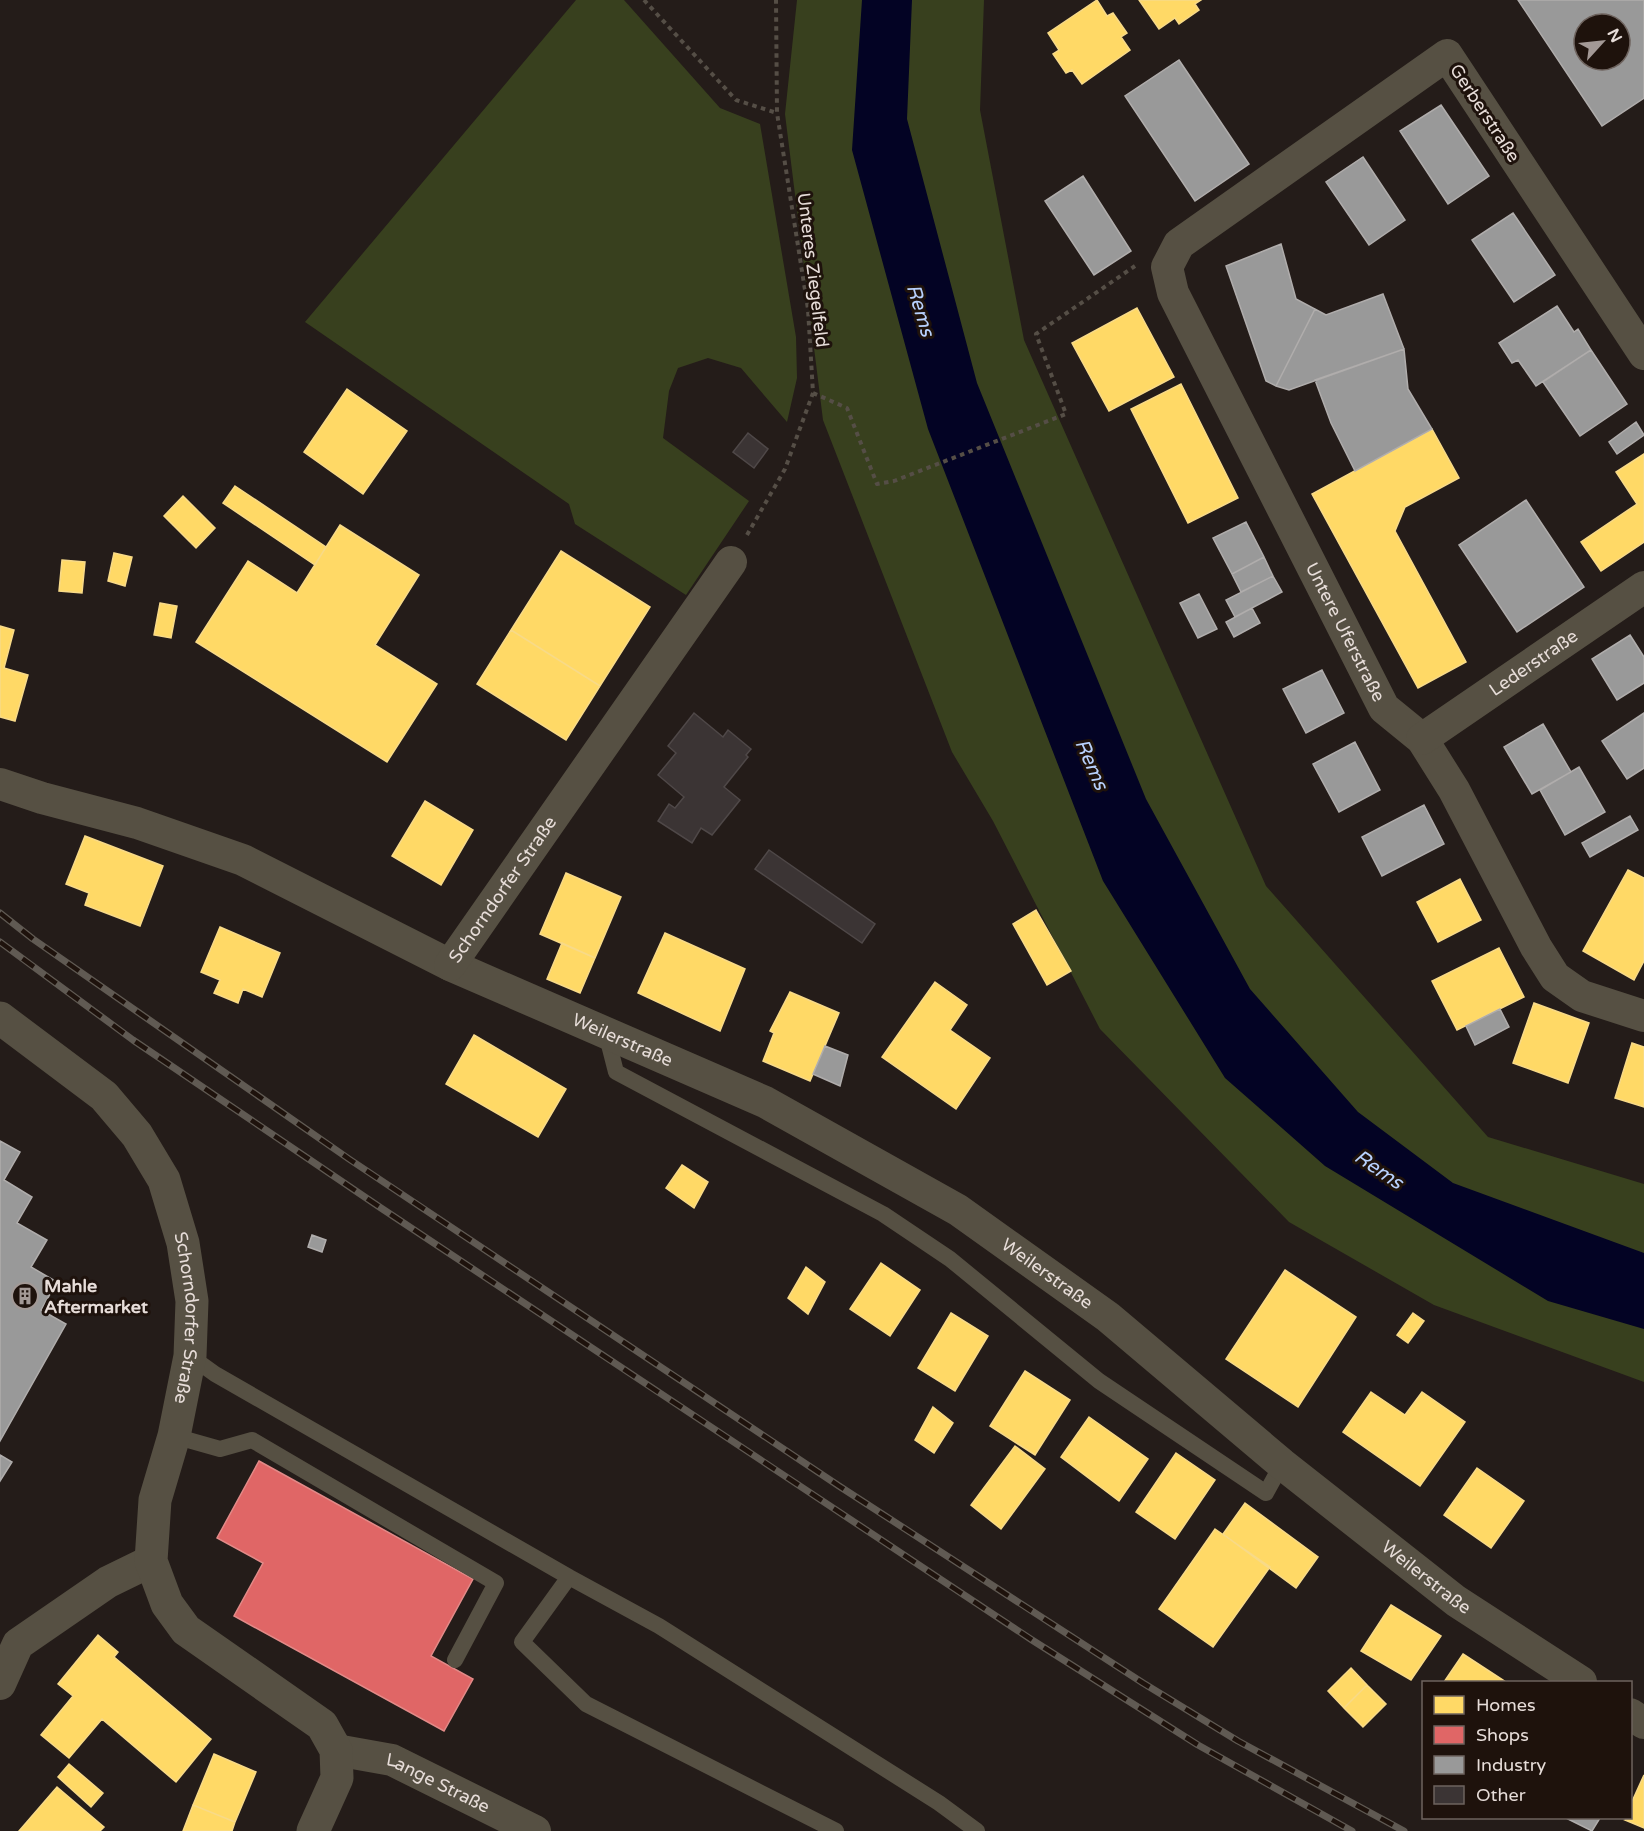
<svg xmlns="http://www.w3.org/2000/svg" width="1644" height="1831" font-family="'Varela Round',sans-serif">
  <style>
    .grass { fill: #38401e }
    .water { fill: #030324 }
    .homes { fill: #ffd966; stroke: #f8da88; stroke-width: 1.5 }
    .shops { fill: #e06666; stroke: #e28a88; stroke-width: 1.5 }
    .industry { fill: #999; stroke: #b0adac; stroke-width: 1.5; fill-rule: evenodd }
    .building { fill: #3b3434; stroke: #4f4848; stroke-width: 1.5 }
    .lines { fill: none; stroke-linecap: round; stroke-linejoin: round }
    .path { stroke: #554e46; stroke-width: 4; stroke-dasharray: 4.5 4.5; stroke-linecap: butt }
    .service { stroke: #565043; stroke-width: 16 }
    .minor { stroke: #565043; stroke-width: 32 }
    .tertiary { stroke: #565043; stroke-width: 33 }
    .rail-casing { stroke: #605a53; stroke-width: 7 }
    .rail { stroke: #1e120c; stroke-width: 4.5; stroke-dasharray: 14; stroke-linecap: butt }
    .labels { text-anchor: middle; stroke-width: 6; stroke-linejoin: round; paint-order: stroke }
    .street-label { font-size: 18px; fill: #e7ddd9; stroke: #1e120c }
    .poi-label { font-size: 18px; font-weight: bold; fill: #e7ddd9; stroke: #1e120c; text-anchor: start }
    .water-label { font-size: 20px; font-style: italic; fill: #b8d1fd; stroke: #1e120c }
  </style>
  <rect width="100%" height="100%" fill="#241c19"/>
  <path class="grass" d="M576 0H624L720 108 760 124 796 337 797 378 787 422 741 368 708 358 678 368 669 391 663 438 749 501 686 595 575 524 569 504 305 322Z
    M797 0H984L980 110 1024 340 1266 886 1488 1137 1644 1184V1382L1434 1305 1289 1222 1100 1029 993 821 952 752 823 420 785 114Z"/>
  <path class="water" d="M862 0H912L907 119 977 383 1146 799 1250 989 1358 1112 1453 1183 1644 1253V1329L1548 1301 1325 1166 1225 1078 1103 881 928 429 852 150Z"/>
  <path class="homes" d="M1097 0 1107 16 1113 13 1127 33 1121 37 1130 50 1082 84 1072 70 1066 73 1053 54 1059 50 1048 33Z
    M1139 0H1201L1195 4 1199 10 1179 24 1175 18 1159 29Z
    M1137 308 1174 377 1109 411 1072 343Z
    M1181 384 1238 498 1188 523 1131 409Z
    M347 389 407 431 363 494 304 452Z
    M1432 429 1459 478 1405 507 1395 531 1466 662 1418 688 1312 494Z
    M1644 454V542L1601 571 1581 542 1637 504 1616 472Z
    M235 486 326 547 315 565 223 503Z
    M183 496 215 528 196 548 164 516Z
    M340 525 419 575 375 645 437 684 387 762 196 642 248 561 297 593Z
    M561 551 650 607 600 686 511 630Z
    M114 553 132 557 125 586 108 581Z
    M62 560 85 562 82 593 59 591Z
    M160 603 177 606 171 638 154 635Z
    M0 626 14 630 4 668 28 675 15 721 0 717Z
    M511 630 600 686 566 740 477 684Z
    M425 801 473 830 441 885 392 856Z
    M85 836 163 866 140 926 85 905 89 893 66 884Z
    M1628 870 1644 878V961L1634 980 1583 951Z
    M566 873 621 897 595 958 540 934Z
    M1460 879 1481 920 1438 942 1417 902Z
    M1036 910 1071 971 1047 985 1013 924Z
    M220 927 280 953 262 997 243 989 238 1003 214 993 220 980 201 972Z
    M665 933 745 969 720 1031 638 993Z
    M562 943 595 958 580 993 547 979Z
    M1499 948 1524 997 1457 1030 1432 981Z
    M935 982 967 1005 950 1030 990 1058 956 1109 882 1057Z
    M790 992 839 1013 810 1081 763 1061 774 1033 770 1031Z
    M1534 1003 1589 1023 1568 1083 1513 1063Z
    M474 1035 566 1089 538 1137 446 1084Z
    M1632 1043 1644 1047V1107L1615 1098Z
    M682 1165 708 1182 694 1208 666 1188Z
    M881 1263 920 1290 890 1336 850 1309Z
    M806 1267 825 1282 808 1314 788 1298Z
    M1285 1270 1356 1317 1298 1407 1226 1359Z
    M951 1313 988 1336 955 1391 918 1368Z
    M1413 1313 1424 1321 1408 1343 1397 1335Z
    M1025 1371 1070 1400 1035 1455 990 1426Z
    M1371 1392 1405 1415 1422 1392 1465 1422 1420 1486 1343 1432Z
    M933 1407 953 1423 934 1453 915 1440Z
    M1089 1417 1148 1459 1119 1501 1061 1457Z
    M1015 1446 1045 1469 1001 1529 971 1505Z
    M1176 1453 1215 1480 1175 1539 1136 1512Z
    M1477 1468 1524 1501 1491 1548 1444 1515Z
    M1245 1503 1318 1557 1296 1588 1223 1534Z
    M1215 1529 1270 1567 1213 1647 1159 1609Z
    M1391 1605 1441 1636 1411 1680 1361 1651Z
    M98 1635 118 1652 114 1657 211 1739 176 1782 102 1719 69 1758 41 1735 73 1696 58 1684Z
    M1463 1654 1506 1682H1444Z
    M1351 1668 1367 1685 1344 1708 1328 1691Z
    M1367 1685 1386 1704 1363 1727 1344 1708Z
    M214 1754 256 1772 235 1822 193 1805Z
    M69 1764 103 1793 91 1807 58 1777Z
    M1644 1775V1828L1625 1820 1630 1818V1806Z
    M57 1787 104 1827 100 1831H19Z
    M193 1805 235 1822 232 1831H183Z"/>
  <path class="shops" d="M259 1461 473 1579 431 1656 473 1679 444 1731 234 1616 263 1563 217 1538Z"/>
  <path class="industry" d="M1518 0H1644V98L1602 126ZM1584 24H1620V60H1584Z
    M1179 60 1249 164 1195 201 1125 96Z
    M1441 105 1489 176 1448 204 1400 131Z
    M1363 157 1405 220 1369 245 1326 182Z
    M1083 176 1131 251 1094 275 1045 201Z
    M1513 213 1555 275 1514 302 1472 240Z
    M1281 244 1296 299 1315 309 1276 386 1266 381 1226 266Z
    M1383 294 1404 349 1289 390 1276 386 1315 309 1326 315Z
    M1557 306 1574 332 1578 329 1591 350 1536 386 1518 360 1512 363 1499 343Z
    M1404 349 1408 389 1432 429 1355 471 1331 423 1315 380Z
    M1591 350 1627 404 1580 436 1543 382Z
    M1636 422 1644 435 1617 454 1609 442Z
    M1526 500 1584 587 1517 632 1459 545Z
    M1246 522 1264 557 1232 574 1213 538Z
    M1264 557 1273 576 1241 592 1232 574Z
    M1273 576 1282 592 1235 617 1226 600Z
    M1199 594 1217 629 1198 638 1180 603Z
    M1252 608 1260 623 1234 637 1226 622Z
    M1630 635 1644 657V683L1617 700 1592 659Z
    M1322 670 1344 713 1306 733 1283 689Z
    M1644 713V768L1627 779 1602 741Z
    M1543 724 1571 772 1532 794 1504 747Z
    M1355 742 1380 790 1339 812 1313 764Z
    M1579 767 1605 812 1565 835 1540 790Z
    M1424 805 1444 844 1382 876 1362 837Z
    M1630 816 1638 830 1590 857 1582 843Z
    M1500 1009 1509 1027 1475 1045 1466 1026Z
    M825 1046 848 1055 840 1086 813 1074Z
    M0 1141 20 1152 4 1180 32 1197 17 1223 47 1240 31 1267 57 1282 41 1310 66 1324 0 1441Z
    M312 1235 326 1240 322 1252 308 1247Z
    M0 1455 12 1462 0 1481Z
    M1566 1818H1600L1592 1831Z"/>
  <path class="building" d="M748 433 768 449 754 468 733 452Z
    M694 713 723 737 728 730 751 749 746 755 748 757 724 787 740 800 712 835 701 828 692 843 658 821 669 804 675 808 684 797 658 775 676 753 668 746Z
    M769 850 875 924 862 943 755 869Z"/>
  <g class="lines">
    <path class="path" d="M644 0 736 100 777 113
      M813 393 847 408 877 484 894 481 1066 414 1036 334 1135 266
      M747 535 785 469 813 393 808 309 777 113 776 0"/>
    <path class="service" d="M606 1033 616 1072 883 1214 950 1259 1099 1381 1266 1493 1282 1464
      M190 1356 215 1374 569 1577
      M174 1436 220 1449 252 1440 496 1583 455 1660
      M836 1831 586 1704 522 1642 569 1577 659 1626 939 1803 977 1831"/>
    <g class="minor">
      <path id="s1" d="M1644 354 1447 55 1179 244 1167 267 1173 293 1384 708 1422 739 1454 790 1536 947 1555 977 1582 996 1644 1016"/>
      <path id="s2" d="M1422 739 1644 587"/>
      <path id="s3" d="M0 784 42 798 137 823 243 860 450 965 765 1102 958 1210 1108 1317 1282 1464 1456 1601 1581 1682"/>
      <path id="s4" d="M450 965 731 562"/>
      <path d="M0 1684 18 1644 108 1582 151 1561"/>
      <path d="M1630 1714 1644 1723"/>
      <path id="s5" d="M336 1750 392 1760 535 1831"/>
    </g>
    <path class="tertiary" id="s6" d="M0 1018 104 1096 137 1135 164 1180 183 1243 192 1301 190 1356 174 1436 155 1500 151 1561 167 1604 186 1630 322 1725 336 1750 337 1778 313 1831"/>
    <defs>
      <path id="rail" d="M0 913 33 939 349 1159 839 1486 1143 1683 1238 1741 1404 1831
        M0 942 133 1040 381 1208 1032 1640 1198 1745 1352 1831"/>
    </defs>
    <use href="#rail" class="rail-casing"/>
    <use href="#rail" class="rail"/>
  </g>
  <defs>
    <symbol id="building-ring" viewBox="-11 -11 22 22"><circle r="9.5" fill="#1e120c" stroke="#a39996" stroke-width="1.5"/><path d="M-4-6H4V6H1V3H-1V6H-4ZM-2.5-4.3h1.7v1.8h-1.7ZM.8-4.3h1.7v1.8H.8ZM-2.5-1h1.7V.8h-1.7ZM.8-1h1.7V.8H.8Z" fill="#a39996"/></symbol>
  </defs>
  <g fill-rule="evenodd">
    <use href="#building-ring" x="10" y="1281" width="30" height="30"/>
  </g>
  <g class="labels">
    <g class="street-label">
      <text transform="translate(1485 113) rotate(57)" y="6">Gerberstraße</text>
      <text transform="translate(813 270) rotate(83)" y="6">Unteres Ziegelfeld</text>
      <text dy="6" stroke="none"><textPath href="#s1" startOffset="1119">Untere Uferstraße</textPath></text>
      <text dy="6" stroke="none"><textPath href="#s2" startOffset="135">Lederstraße</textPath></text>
      <text dy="6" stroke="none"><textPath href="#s4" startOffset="92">Schorndorfer Straße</textPath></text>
      <text dy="6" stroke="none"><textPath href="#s3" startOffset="675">Weilerstraße</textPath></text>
      <text dy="6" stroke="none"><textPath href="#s3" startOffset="1161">Weilerstraße</textPath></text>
      <text dy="6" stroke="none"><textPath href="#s6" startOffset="375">Schorndorfer Straße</textPath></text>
      <text dy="6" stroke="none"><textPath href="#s3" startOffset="1647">Weilerstraße</textPath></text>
      <text dy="6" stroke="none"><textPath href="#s5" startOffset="108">Lange Straße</textPath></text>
    </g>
    <g class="poi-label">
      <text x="44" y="1292">Mahle<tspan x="44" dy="21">Aftermarket</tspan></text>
    </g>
    <g class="water-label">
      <text transform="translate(921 310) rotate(73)" y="7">Rems</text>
      <text transform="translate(1092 764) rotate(66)" y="7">Rems</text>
      <text transform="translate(1379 1169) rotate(34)" y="7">Rems</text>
    </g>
  </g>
  <rect x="1422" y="1681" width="210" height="138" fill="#1e120c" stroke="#6e635e" stroke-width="1.5"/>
  <rect x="1434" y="1696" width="30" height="18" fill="#ffd966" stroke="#6e635e" stroke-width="1.5"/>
  <text x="1476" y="1711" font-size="18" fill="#e7ddd9">Homes</text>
  <rect x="1434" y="1726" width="30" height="18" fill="#e06666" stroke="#6e635e" stroke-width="1.5"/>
  <text x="1476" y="1741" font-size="18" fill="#e7ddd9">Shops</text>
  <rect x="1434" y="1756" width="30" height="18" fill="#999999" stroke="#6e635e" stroke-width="1.5"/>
  <text x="1476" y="1771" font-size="18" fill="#e7ddd9">Industry</text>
  <rect x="1434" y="1786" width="30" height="18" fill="#3b3434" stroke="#6e635e" stroke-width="1.5"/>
  <text x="1476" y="1801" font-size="18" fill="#e7ddd9">Other</text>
  <g transform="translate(1602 42) rotate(63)"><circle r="28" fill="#1e120c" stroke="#6e635e" stroke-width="1.5"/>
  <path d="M0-4.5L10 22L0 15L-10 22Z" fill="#a39996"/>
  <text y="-9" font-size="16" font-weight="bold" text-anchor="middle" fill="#e7ddd9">N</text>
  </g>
</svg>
